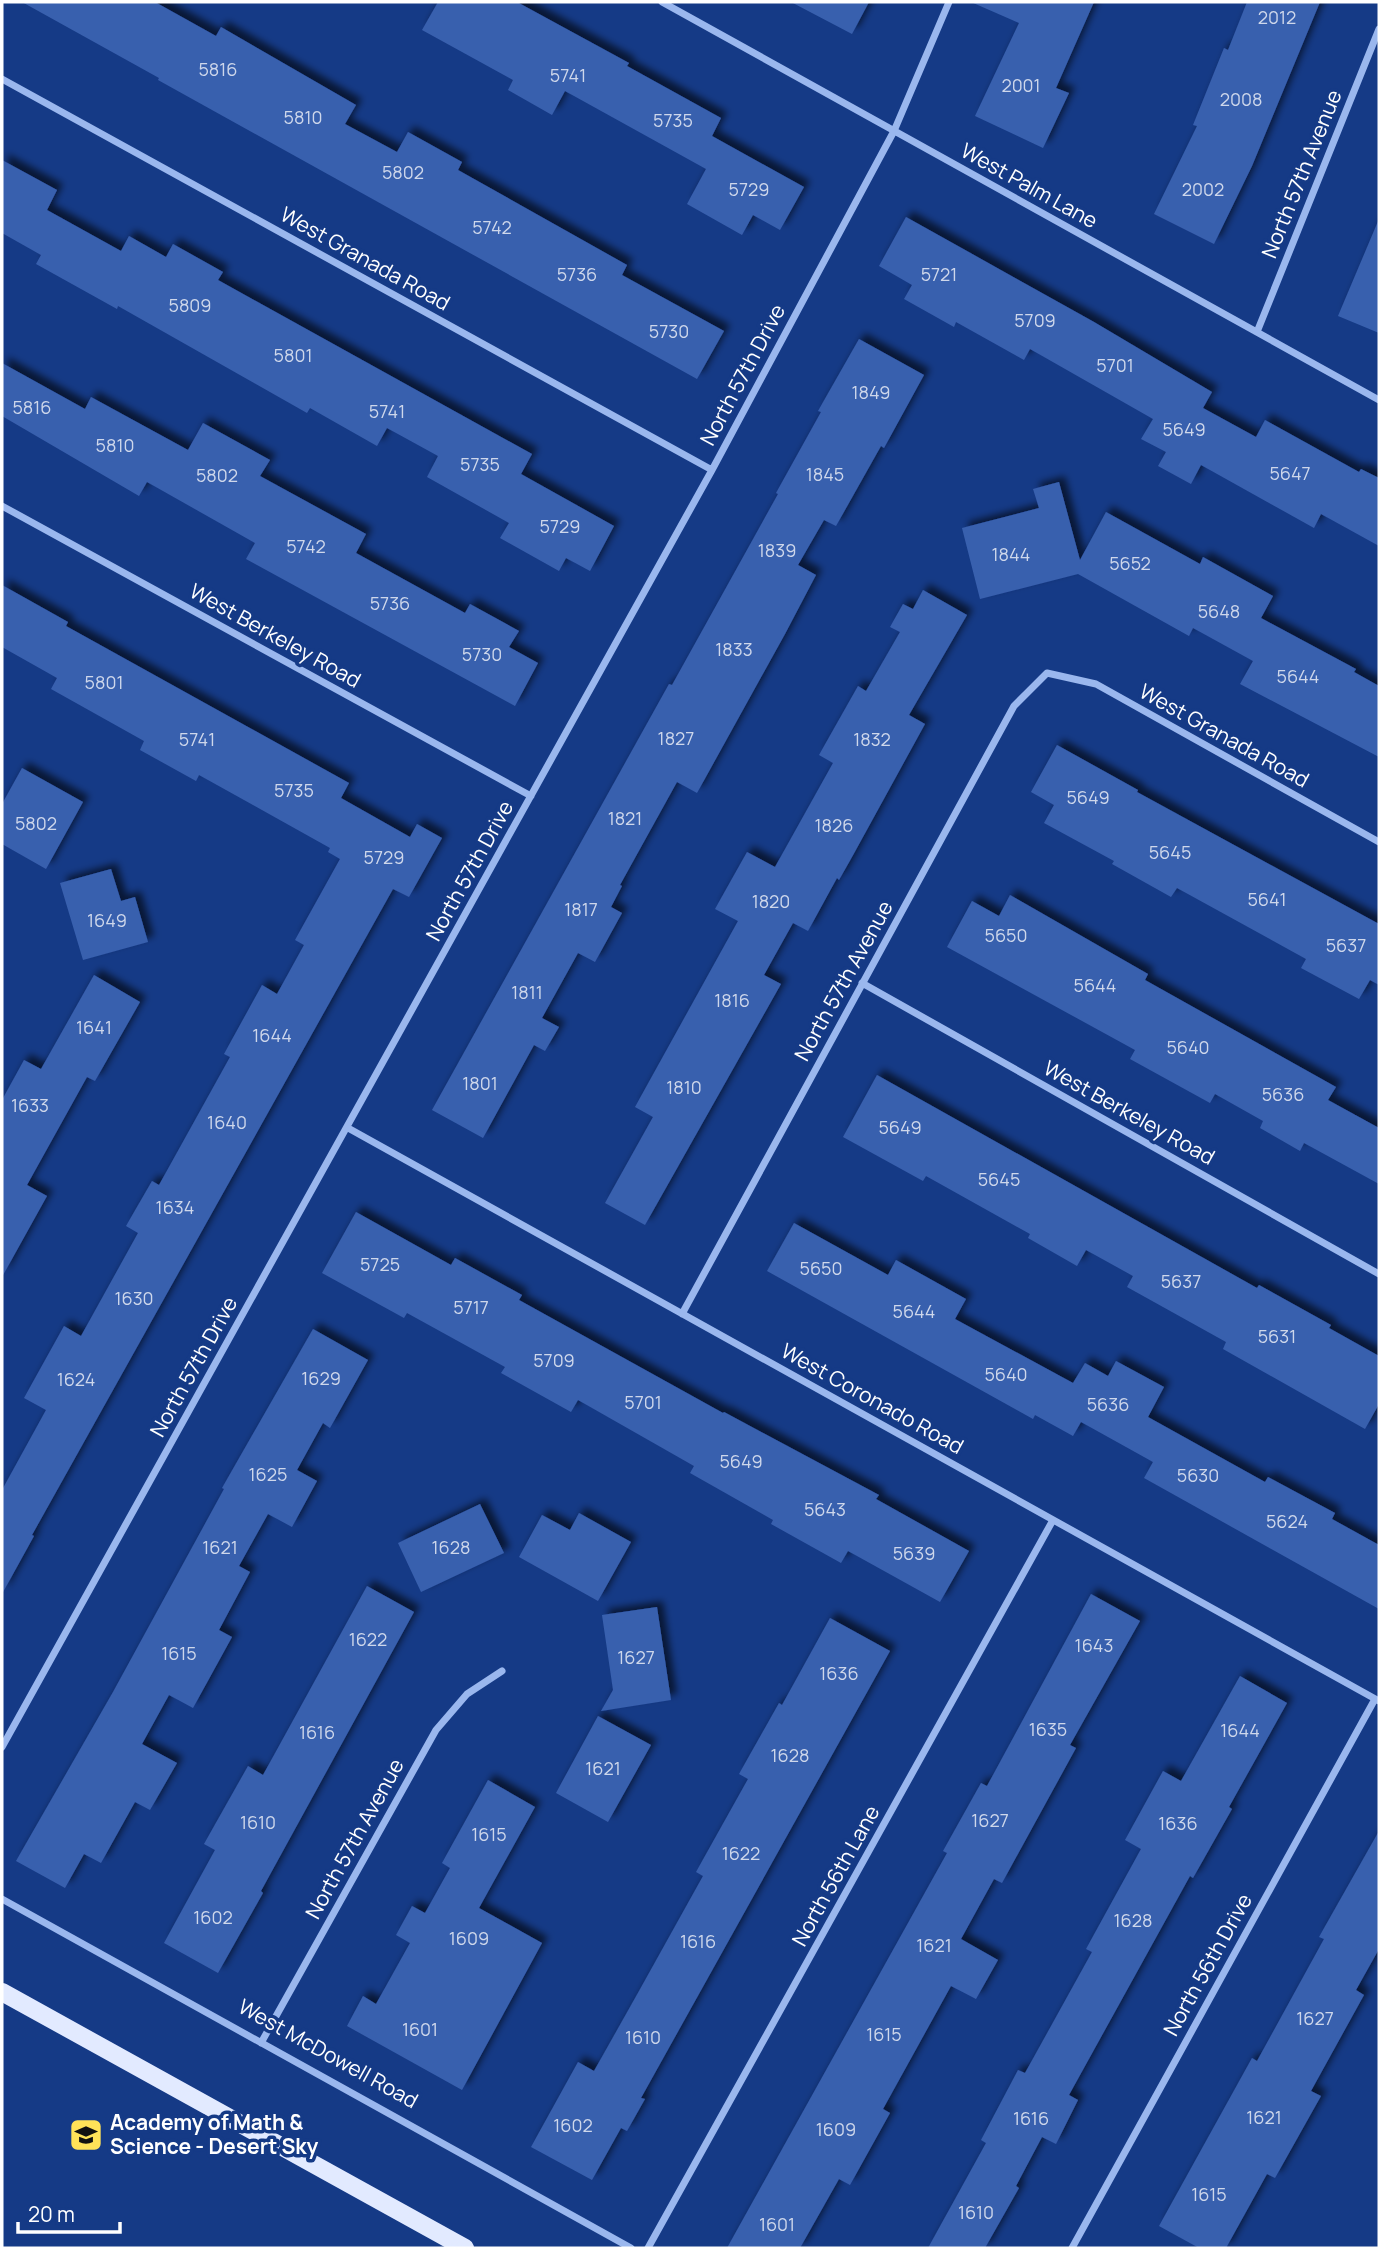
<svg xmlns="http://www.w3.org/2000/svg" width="1381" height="2250" font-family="Manrope,sans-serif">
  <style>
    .building { fill: #3960ae; filter: url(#shadow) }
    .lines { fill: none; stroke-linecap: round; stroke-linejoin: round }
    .street { stroke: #9ab7ee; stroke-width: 7 }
    .primary { stroke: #e2eaff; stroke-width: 18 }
    .labels { text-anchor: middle; stroke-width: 7; stroke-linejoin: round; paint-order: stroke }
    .number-label { font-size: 18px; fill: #ced7eb }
    .street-label { font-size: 21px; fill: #fff; stroke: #153a86 }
    .poi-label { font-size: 21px; font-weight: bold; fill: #fff; stroke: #153a86; text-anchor: start }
  </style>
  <defs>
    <filter id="shadow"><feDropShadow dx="6" dy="-6" stdDeviation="3.5" flood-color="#0009"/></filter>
  </defs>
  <rect width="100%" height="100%" fill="#153a86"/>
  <path class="building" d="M22 2H155L216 36 221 27 356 105 345 124 397 152 408 132 462 162 458 170 627 265 622 275 724 331 697 379 158 80 159 78Z
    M438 2H517L629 63 627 66 721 118 712 136 804 187 780 230 753 215 742 235 687 204 706 169 565 91 552 115 508 90 513 80 422 30Z
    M791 2H869L852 34Z
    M971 2H1094L1056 88 1069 93 1043 148 975 116 1019 23Z
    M1247 2H1320L1252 166 1214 244 1154 214 1197 126 1193 125 1224 48 1228 50Z
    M2 160 57 190 47 210 121 251 129 236 166 257 173 244 223 272 218 280 532 454 521 474 614 526 590 571 566 558 559 571 500 538 509 523 427 477 438 456 387 428 377 446 310 408 307 413 118 306 117 309 36 264 41 255 2 233Z
    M906 217 1094 322 1212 392 1203 408 1256 437 1265 420 1359 472 1361 469 1379 478V546L1321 514 1314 528 1201 465 1191 484 1158 466 1166 452 1141 439 1153 419 1030 349 1024 360 956 322 954 327 904 299 912 285 879 266Z
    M1379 219V333L1338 316Z
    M859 339 924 375 884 448 881 446 836 526 824 520 798 565 816 575 785 634 697 793 677 782 620 885 622 886 611 907 622 913 595 962 578 953 542 1018 559 1027 545 1051 534 1045 483 1138 432 1110 669 684 672 685 778 494 776 493 821 412 818 411Z
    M2 363 85 409 91 397 188 450 203 423 270 460 260 476 366 534 356 553 465 613 470 604 519 631 509 647 538 663 515 706 246 559 255 543 147 482 139 496 2 416Z
    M1059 482 1080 560 1106 512 1200 564 1203 557 1273 596 1261 618 1356 669 1354 672 1379 686V757L1240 684 1253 661 1193 628 1189 636 1078 574 980 599 962 528 1039 508 1033 489Z
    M2 585 68 622 66 626 349 783 341 798 410 837 417 824 442 838 409 897 393 889 32 1535 34 1536 2 1594V1490L46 1410 24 1398 64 1326 81 1336 138 1233 126 1226 152 1181 159 1185 230 1057 224 1054 262 985 277 994 304 945 295 940 340 859 328 852 330 848 199 775 196 781 140 750 144 741 51 689 57 678 2 647Z
    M923 590 967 615 909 715 925 724 852 857 839 880 837 878 808 931 793 923 764 975 781 984 645 1225 605 1203 653 1117 635 1107 738 921 715 909 747 852 775 867 833 763 819 755 858 686 866 691 900 632 890 627 903 604 913 609Z
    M1057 745 1138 790 1137 792 1379 924V985L1370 980 1359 999 1301 968 1306 959 1177 888 1171 897 1112 864 1114 861 1044 823 1054 805 1031 792Z
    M22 768 83 802 46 869 2 844V804Z
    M111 869 121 901 135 897 148 942 83 960 60 883Z
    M1010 895 1148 974 1145 980 1336 1087 1328 1100 1379 1128V1184L1304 1143 1300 1151 1260 1128 1263 1121 1215 1094 1210 1103 1130 1059 1135 1050 947 947 972 901 999 916Z
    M94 975 140 1002 95 1081 87 1077 27 1185 47 1196 2 1277V1100L24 1060 41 1069Z
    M877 1075 1257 1288 1259 1285 1331 1325 1329 1328 1379 1356V1404L1365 1429 1223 1349 1226 1342 1127 1287 1133 1276 1086 1250 1077 1266 1028 1238 1030 1234 926 1176 923 1181 843 1137Z
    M356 1212 451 1265 455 1258 522 1295 519 1300 723 1413 724 1412 879 1495 876 1499 969 1551 940 1602 848 1551 841 1563 771 1524 773 1520 690 1473 694 1466 578 1400 571 1412 501 1373 505 1367 407 1313 404 1318 322 1273Z
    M794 1223 888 1275 896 1260 966 1299 955 1319 1073 1383 1085 1363 1108 1376 1116 1361 1164 1387 1148 1417 1265 1482 1268 1477 1335 1513 1332 1519 1379 1545V1609L1144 1478 1153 1462 1081 1422 1073 1436 1035 1415 1033 1419 767 1271Z
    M313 1329 368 1360 330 1428 323 1423 297 1470 317 1481 292 1527 268 1514 239 1566 250 1572 219 1630 232 1637 193 1708 169 1695 142 1744 177 1763 150 1810 135 1802 101 1863 84 1854 65 1888 16 1861 113 1692 224 1489 222 1488Z
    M480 1504 504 1553 421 1592 398 1543Z
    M579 1513 631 1542 598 1601 519 1557 542 1515 570 1530Z
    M367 1586 414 1612 261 1891 263 1893 218 1973 164 1943 215 1850 204 1844 248 1766 263 1775Z
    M1091 1594 1140 1621 1070 1745 1076 1748 1002 1883 994 1879 961 1939 998 1960 976 1999 951 1986 883 2109 890 2113 850 2185 839 2179 800 2248H727L947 1853 943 1851 981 1783 987 1786Z
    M657 1607 671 1700 601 1711 613 1690 602 1615Z
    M830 1618 890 1651 641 2098 645 2099 627 2131 621 2128 592 2180 531 2147 578 2062 594 2071 639 1991 703 1876 696 1872 748 1779 739 1774 779 1703 782 1705Z
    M1240 1676 1287 1703 1229 1807 1232 1809 1193 1878 1190 1876 1069 2095 1078 2100 1056 2144 1042 2137 1016 2186 1019 2188 985 2248H928L986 2143 981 2140 1018 2070 1025 2073 1092 1952 1086 1949 1141 1849 1125 1840 1163 1771 1181 1781Z
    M598 1716 651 1745 608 1822 556 1793Z
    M488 1780 535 1807 479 1908 542 1943 462 2090 347 2026 363 1996 376 2004 410 1943 396 1935 412 1906 425 1913 450 1868 442 1863Z
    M1379 1831V1949L1356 1990 1364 1995 1311 2091 1321 2096 1275 2178 1267 2174 1226 2248H1199L1159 2226 1252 2058 1257 2061 1324 1939 1319 1937Z"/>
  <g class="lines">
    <path class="street" d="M662 2 1379 400
      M2 79 712 470
      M1257 332 1379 29
      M2 506 531 796
      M862 983 1379 1274
      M348 1128 1379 1701
      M682 1314 1014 706 1047 673 1096 684 1379 842
      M2 1747 712 470 894 131 949 2
      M2 1899 631 2248
      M261 2043 436 1730 467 1694 502 1671
      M648 2248 1053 1520
      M1072 2248 1375 1699"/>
    <path class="primary" d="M2 1992 465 2248"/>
  </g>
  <defs>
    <symbol id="school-square" viewBox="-11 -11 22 22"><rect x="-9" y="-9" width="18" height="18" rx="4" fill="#ffe258" stroke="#153a86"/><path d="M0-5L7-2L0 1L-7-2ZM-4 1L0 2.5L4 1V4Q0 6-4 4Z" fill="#111"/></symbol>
  </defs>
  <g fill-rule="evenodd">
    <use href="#school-square" x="67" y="2116" width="38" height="38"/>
  </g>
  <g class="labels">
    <g class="number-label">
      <text x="1277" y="24">2012</text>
      <text x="218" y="76">5816</text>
      <text x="568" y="82">5741</text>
      <text x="1021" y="92">2001</text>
      <text x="1241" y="106">2008</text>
      <text x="303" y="124">5810</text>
      <text x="673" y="127">5735</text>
      <text x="403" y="179">5802</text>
      <text x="749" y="196">5729</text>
      <text x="1203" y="196">2002</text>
      <text x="492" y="234">5742</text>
      <text x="577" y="281">5736</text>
      <text x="939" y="281">5721</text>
      <text x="190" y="312">5809</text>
      <text x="1035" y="327">5709</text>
      <text x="669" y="338">5730</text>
      <text x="293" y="362">5801</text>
      <text x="1115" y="372">5701</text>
      <text x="871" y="399">1849</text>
      <text x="32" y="414">5816</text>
      <text x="387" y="418">5741</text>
      <text x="1184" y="436">5649</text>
      <text x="115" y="452">5810</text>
      <text x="480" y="471">5735</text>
      <text x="1290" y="480">5647</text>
      <text x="825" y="481">1845</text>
      <text x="217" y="482">5802</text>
      <text x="560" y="533">5729</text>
      <text x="306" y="553">5742</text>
      <text x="777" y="557">1839</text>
      <text x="1011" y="561">1844</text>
      <text x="1130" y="570">5652</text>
      <text x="390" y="610">5736</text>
      <text x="1219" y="618">5648</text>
      <text x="734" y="656">1833</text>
      <text x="482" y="661">5730</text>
      <text x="1298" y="683">5644</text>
      <text x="104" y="689">5801</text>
      <text x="676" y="745">1827</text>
      <text x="197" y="746">5741</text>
      <text x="872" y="746">1832</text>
      <text x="294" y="797">5735</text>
      <text x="1088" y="804">5649</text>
      <text x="625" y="825">1821</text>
      <text x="36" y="830">5802</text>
      <text x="834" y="832">1826</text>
      <text x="1170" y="859">5645</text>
      <text x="384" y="864">5729</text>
      <text x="1267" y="906">5641</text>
      <text x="771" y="908">1820</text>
      <text x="581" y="916">1817</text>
      <text x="107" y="927">1649</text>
      <text x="1006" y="942">5650</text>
      <text x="1346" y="952">5637</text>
      <text x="1095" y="992">5644</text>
      <text x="527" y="999">1811</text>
      <text x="732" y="1007">1816</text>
      <text x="94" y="1034">1641</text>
      <text x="272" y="1042">1644</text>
      <text x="1188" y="1054">5640</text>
      <text x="480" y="1090">1801</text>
      <text x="684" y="1094">1810</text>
      <text x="1283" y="1101">5636</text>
      <text x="30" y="1112">1633</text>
      <text x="227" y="1129">1640</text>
      <text x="900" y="1134">5649</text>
      <text x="999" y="1186">5645</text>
      <text x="175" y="1214">1634</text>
      <text x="380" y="1271">5725</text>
      <text x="821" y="1275">5650</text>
      <text x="1181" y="1288">5637</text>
      <text x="134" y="1305">1630</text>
      <text x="471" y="1314">5717</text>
      <text x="914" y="1318">5644</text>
      <text x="1277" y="1343">5631</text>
      <text x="554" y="1367">5709</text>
      <text x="1006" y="1381">5640</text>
      <text x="321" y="1385">1629</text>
      <text x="76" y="1386">1624</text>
      <text x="643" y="1409">5701</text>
      <text x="1108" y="1411">5636</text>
      <text x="741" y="1468">5649</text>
      <text x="268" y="1481">1625</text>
      <text x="1198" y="1482">5630</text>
      <text x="825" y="1516">5643</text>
      <text x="1287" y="1528">5624</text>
      <text x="220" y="1554">1621</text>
      <text x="451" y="1554">1628</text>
      <text x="914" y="1560">5639</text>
      <text x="368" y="1646">1622</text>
      <text x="1094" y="1652">1643</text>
      <text x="179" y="1660">1615</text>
      <text x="636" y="1664">1627</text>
      <text x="839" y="1680">1636</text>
      <text x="1048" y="1736">1635</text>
      <text x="1240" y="1737">1644</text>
      <text x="317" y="1739">1616</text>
      <text x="790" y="1762">1628</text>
      <text x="603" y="1775">1621</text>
      <text x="990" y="1827">1627</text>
      <text x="258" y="1829">1610</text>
      <text x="1178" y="1830">1636</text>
      <text x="489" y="1841">1615</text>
      <text x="741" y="1860">1622</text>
      <text x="213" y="1924">1602</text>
      <text x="1133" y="1927">1628</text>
      <text x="469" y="1945">1609</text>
      <text x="698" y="1948">1616</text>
      <text x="934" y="1952">1621</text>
      <text x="1315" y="2025">1627</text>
      <text x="420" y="2036">1601</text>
      <text x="884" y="2041">1615</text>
      <text x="643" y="2044">1610</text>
      <text x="1264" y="2124">1621</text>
      <text x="1031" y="2125">1616</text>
      <text x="573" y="2132">1602</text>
      <text x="836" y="2136">1609</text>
      <text x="1209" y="2201">1615</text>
      <text x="976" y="2219">1610</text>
      <text x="777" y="2231">1601</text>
    </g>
    <g class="street-label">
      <text transform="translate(1302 174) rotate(-68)" y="7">North 57th Avenue</text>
      <text transform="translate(1029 186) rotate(29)" y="7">West Palm Lane</text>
      <text transform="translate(365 259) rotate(29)" y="7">West Granada Road</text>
      <text transform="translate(743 375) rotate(-62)" y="7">North 57th Drive</text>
      <text transform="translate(275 636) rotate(29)" y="7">West Berkeley Road</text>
      <text transform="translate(1224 736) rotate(29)" y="7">West Granada Road</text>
      <text transform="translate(470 871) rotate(-61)" y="7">North 57th Drive</text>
      <text transform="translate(844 981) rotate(-61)" y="7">North 57th Avenue</text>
      <text transform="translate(1129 1113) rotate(29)" y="7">West Berkeley Road</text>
      <text transform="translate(194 1367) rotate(-61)" y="7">North 57th Drive</text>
      <text transform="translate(872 1399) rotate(29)" y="7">West Coronado Road</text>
      <text transform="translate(355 1839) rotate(-61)" y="7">North 57th Avenue</text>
      <text transform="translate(836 1876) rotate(-61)" y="7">North 56th Lane</text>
      <text transform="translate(1208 1965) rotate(-61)" y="7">North 56th Drive</text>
      <text transform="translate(328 2054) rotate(29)" y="7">West McDowell Road</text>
    </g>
    <g class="poi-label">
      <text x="110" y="2130">Academy of Math &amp;<tspan x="110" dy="24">Science - Desert Sky</tspan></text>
    </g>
  </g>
  <rect width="1381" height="2250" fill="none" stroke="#ffffff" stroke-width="7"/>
  <path d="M18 2222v10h102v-10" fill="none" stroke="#ffffff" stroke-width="3.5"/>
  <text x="28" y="2222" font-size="21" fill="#ffffff" stroke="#153a86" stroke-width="5" paint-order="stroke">20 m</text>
</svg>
